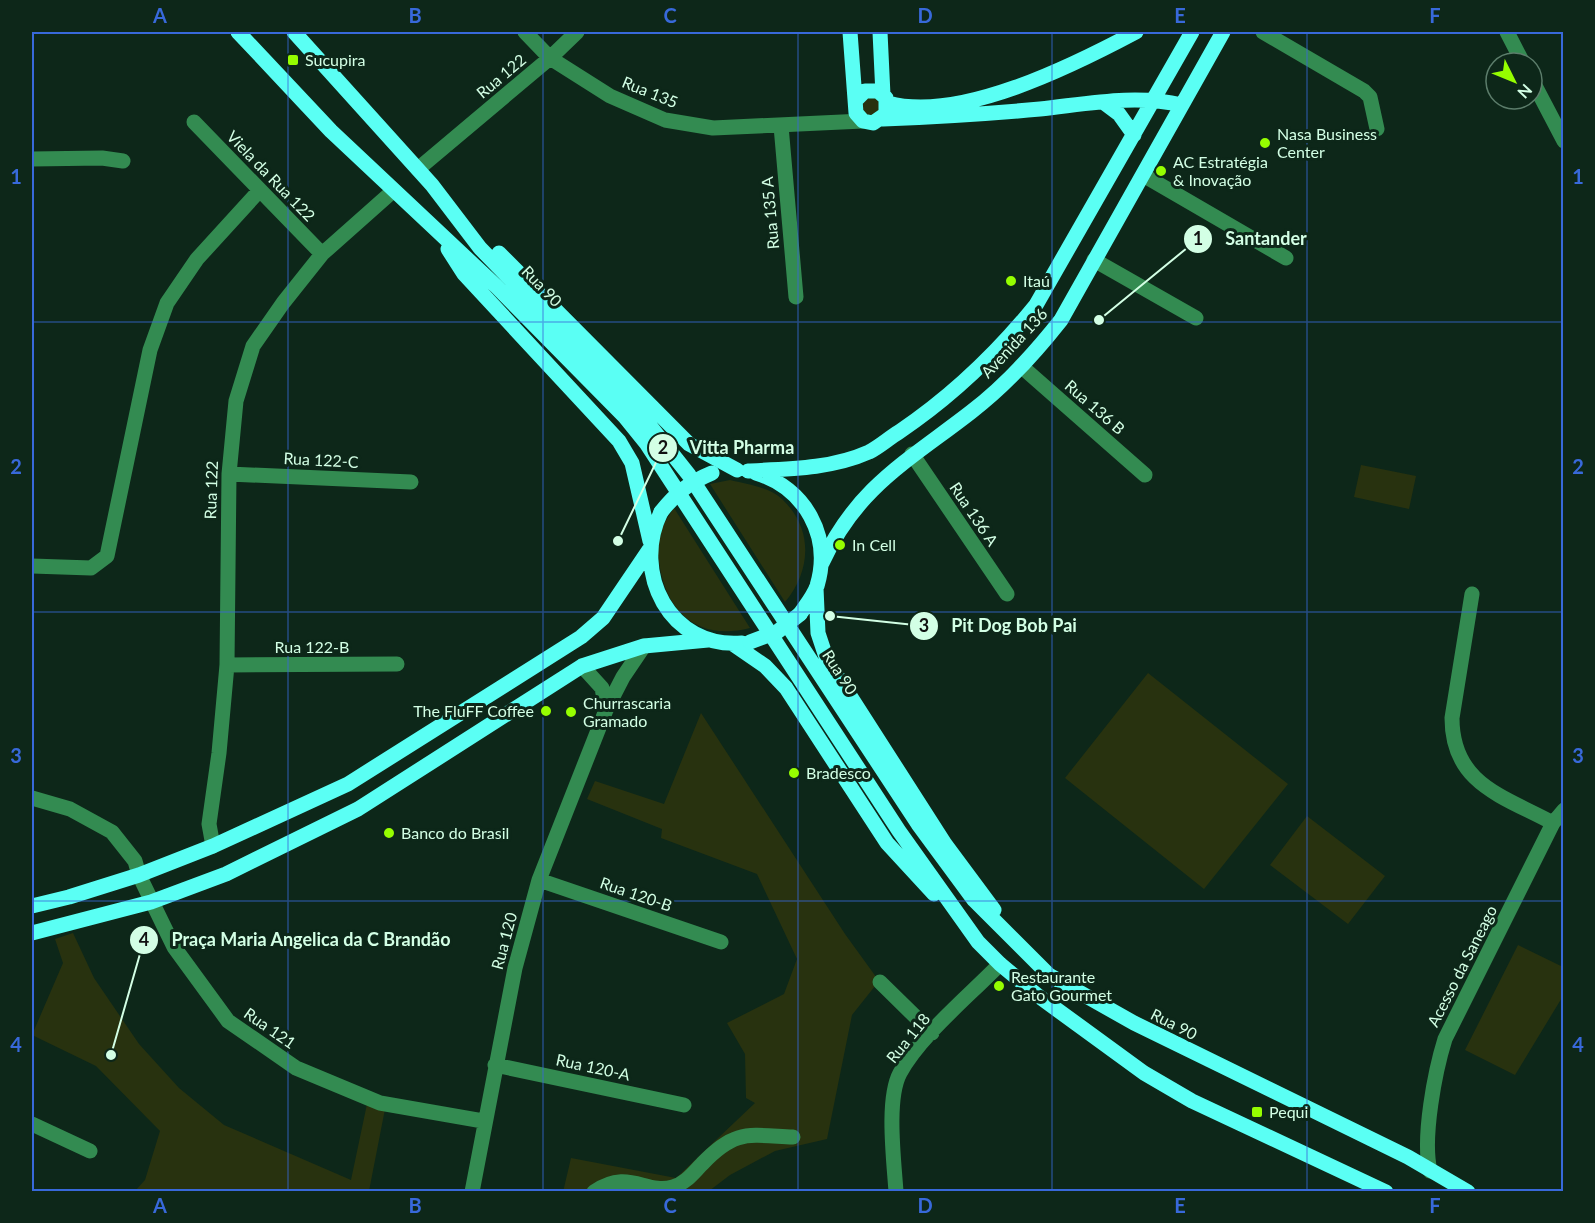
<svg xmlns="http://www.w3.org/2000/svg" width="1595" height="1223" font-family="Lato,sans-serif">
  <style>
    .green { fill: #28320f }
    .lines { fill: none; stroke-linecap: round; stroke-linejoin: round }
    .minor { stroke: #338b51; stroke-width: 15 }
    .major { stroke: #5afff4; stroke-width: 15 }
    .major-bridge { stroke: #5afff4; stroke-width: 15 }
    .grid { fill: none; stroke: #3869da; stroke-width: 1.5; stroke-opacity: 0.55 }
    .poi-dot { fill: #96fe00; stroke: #0d2719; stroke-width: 2 }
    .labels { text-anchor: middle; stroke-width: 6; stroke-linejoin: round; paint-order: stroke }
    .poi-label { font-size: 16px; fill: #d3ffe5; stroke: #0d2719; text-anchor: start }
    .street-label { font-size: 16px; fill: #d3ffe5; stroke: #0d2719 }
    .leader { fill: none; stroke: #d3ffe5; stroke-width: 2 }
    .callout-dot { fill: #d3ffe5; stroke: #0d2719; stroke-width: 2 }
    .mark-label { font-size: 18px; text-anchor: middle; font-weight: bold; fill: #111 }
    .callout-label { font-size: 18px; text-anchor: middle; font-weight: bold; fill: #d3ffe5; stroke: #0d2719; stroke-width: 6; stroke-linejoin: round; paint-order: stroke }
    .neatline { fill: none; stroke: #3869da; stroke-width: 2 }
    .grid-label { font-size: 20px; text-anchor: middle; font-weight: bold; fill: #3869da }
  </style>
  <rect width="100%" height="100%" fill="#0d2719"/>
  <path class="green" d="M875 96 882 105 877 116 865 115 861 104 863 100Z
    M1361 465 1416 476 1409 509 1354 497Z
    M730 480C746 484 769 487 782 499 814 529 811 571 785 602L710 484Z
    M674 508 750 628C705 640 671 619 661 573 658 558 655 543 662 528 665 521 670 514 674 508Z
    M1148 673 1288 784 1204 889 1065 778Z
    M701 713 845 934 879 981 852 1015 827 1139 775 1151 730 1175 709 1191 563 1192 571 1158 676 1178 755 1103 746 1098 745 1054 727 1023 784 994 797 959 757 874 661 838 662 829 587 799 595 781 664 804Z
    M1307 816 1385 876 1348 924 1270 865Z
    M73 933 94 978 139 1044 179 1088 224 1125 351 1180 367 1104 385 1109 369 1191H135L145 1180 160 1131 96 1066 32 1035 63 963 55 939Z
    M1518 945 1563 967V996L1515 1075 1465 1050Z"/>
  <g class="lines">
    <path class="minor" d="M525 32 550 58 610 96 665 120 713 128 863 121
      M1263 32 1364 91 1370 97 1377 129
      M1507 32 1523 63
      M1532 80 1564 141
      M194 122 322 254
      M781 126 796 297
      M32 159 102 158 123 161
      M418 169 550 58 577 32
      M1143 175 1286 258
      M1094 260 1196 318
      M1021 366 1145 475
      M912 454 1007 594
      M229 474 411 482
      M32 566 91 568 107 556 150 350 167 303 197 259 259 191
      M1472 594 1452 718C1452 784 1503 796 1553 823
      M227 665 397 664
      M582 666 602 688 606 710
      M32 798 70 809 112 832 135 861 139 875 174 947 228 1021 296 1068 380 1103 483 1121
      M213 846 209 824 219 753 227 665 229 474 236 401 253 346 283 303 322 254 393 191
      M539 880 721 942
      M880 982 932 1033
      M495 1065 684 1105
      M32 1124 90 1151
      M1430 1171C1422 1138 1435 1071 1445 1039L1553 823 1564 810
      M472 1192 515 968 539 880 606 710 623 677 644 646
      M594 1192C629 1168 645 1195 673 1187 686 1183 693 1173 702 1164 735 1129 748 1135 793 1137
      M896 1192C894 1161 886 1099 900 1073 920 1036 970 995 1000 964"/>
    <path class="major" d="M238 32 331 131 496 286 625 417 646 443 899 831 978 942 1000 964 1037 995 1144 1073 1192 1101 1386 1192
      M294 32 432 185 480 248 635 407 689 475 918 824 974 900 1049 975 1134 1023 1408 1157 1468 1192
      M850 32 856 113 863 121 873 123 886 114V98L878 91H865L856 100
      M880 32 883 95
      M1103 102 1119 114 1134 135
      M888 103C959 123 1074 65 1136 32
      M883 119C935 117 987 114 1040 109 1087 104 1135 94 1182 105
      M448 249 464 274 619 441 632 463 650 541
      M499 253 689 444 737 470
      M748 471C788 469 831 469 869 452 879 447 889 438 899 432 951 397 997 353 1036 305L1192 32
      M756 473C805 488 832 536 817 586 814 595 806 605 800 614
      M661 512C631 573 670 649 742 643
      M822 563C857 487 908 461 971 412 1005 386 1035 353 1061 320L1223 32
      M816 588 818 633 827 660 945 844 994 910
      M733 644 765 666 786 688 887 843 934 894
      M32 906 69 897 139 875 213 846 348 784 581 637 603 618 649 550
      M32 933 151 902 226 874 358 809 582 666 644 646 708 640"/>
    <path class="major-bridge" d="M661 512C676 493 690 482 712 473
      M750 642 777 632 800 614"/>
  </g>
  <path class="grid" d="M288 32V1192M543 32V1192M798 32V1192M1052 32V1192M1307 32V1192M32 322H1564M32 612H1564M32 901H1564"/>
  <g class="poi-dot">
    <rect x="287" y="54" width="12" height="12" rx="3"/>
    <circle cx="1265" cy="143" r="6"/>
    <circle cx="1161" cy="171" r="6"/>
    <circle cx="1011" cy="281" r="6"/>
    <circle cx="840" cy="545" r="6"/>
    <circle cx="546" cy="711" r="6"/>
    <circle cx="571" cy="712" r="6"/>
    <circle cx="794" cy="773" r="6"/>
    <circle cx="389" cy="833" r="6"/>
    <circle cx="999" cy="986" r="6"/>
    <rect x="1251" y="1106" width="12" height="12" rx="3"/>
  </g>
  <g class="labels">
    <g class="poi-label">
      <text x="305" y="66">Sucupira</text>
      <text x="1277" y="140">Nasa Business<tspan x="1277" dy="18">Center</tspan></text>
      <text x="1173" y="168">AC Estratégia<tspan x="1173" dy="18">&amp; Inovação</tspan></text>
      <text x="1023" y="287">Itaú</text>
      <text x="852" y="551">In Cell</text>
      <text x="583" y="709">Churrascaria<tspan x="583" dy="18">Gramado</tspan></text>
      <text x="534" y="717" text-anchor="end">The FluFF Coffee</text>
      <text x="806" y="779">Bradesco</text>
      <text x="401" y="839">Banco do Brasil</text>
      <text x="1011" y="983">Restaurante<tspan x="1011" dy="18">Gato Gourmet</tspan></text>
      <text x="1269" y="1118">Pequi</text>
    </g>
    <g class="street-label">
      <text transform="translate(501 76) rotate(-40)" y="6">Rua 122</text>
      <text transform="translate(650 92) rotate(22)" y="6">Rua 135</text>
      <text transform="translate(271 176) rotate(46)" y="6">Viela da Rua 122</text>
      <text transform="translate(770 213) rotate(-95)" y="6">Rua 135 A</text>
      <text transform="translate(542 286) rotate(46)" y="6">Rua 90</text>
      <text transform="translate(1014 343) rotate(-47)" y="6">Avenida 136</text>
      <text transform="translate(1095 407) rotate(41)" y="6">Rua 136 B</text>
      <text transform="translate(321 460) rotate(3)" y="6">Rua 122-C</text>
      <text transform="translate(211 490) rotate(-88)" y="6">Rua 122</text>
      <text transform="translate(974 514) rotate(56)" y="6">Rua 136 A</text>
      <text x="312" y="653">Rua 122-B</text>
      <text transform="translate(840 672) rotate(57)" y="6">Rua 90</text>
      <text transform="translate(636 894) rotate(19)" y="6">Rua 120-B</text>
      <text transform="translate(504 941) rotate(-75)" y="6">Rua 120</text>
      <text transform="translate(1462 966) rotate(-63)" y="6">Acesso da Saneago</text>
      <text transform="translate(1174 1024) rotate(27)" y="6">Rua 90</text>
      <text transform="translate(270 1028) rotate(35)" y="6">Rua 121</text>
      <text transform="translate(908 1038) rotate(-51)" y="6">Rua 118</text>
      <text transform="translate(593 1067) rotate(12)" y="6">Rua 120-A</text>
    </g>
  </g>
  <path class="leader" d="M1099 320L1198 239M618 541L663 448M830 616L924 626M111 1055L144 940"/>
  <g class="callout-dot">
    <circle cx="1099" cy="320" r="6"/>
    <circle cx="618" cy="541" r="6"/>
    <circle cx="830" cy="616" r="6"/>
    <circle cx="111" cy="1055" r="6"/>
    <circle cx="1198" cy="239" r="15"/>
    <circle cx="663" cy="448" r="15"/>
    <circle cx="924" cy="626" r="15"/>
    <circle cx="144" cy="940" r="15"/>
  </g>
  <g class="mark-label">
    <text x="1198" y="245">1</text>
    <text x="663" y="454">2</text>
    <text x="924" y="632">3</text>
    <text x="144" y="946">4</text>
  </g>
  <g class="callout-label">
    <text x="1266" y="245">Santander</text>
    <text x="742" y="454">Vitta Pharma</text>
    <text x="1014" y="632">Pit Dog Bob Pai</text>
    <text x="311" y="946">Praça Maria Angelica da C Brandão</text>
  </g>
  <rect width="1595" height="1223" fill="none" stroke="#0d2719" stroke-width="66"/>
  <g transform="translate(1514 81) rotate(133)"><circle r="28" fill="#0d2719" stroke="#5c7d6b" stroke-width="1.5"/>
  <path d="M0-4.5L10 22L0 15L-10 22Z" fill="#96fe00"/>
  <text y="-9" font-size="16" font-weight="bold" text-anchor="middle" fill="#d3ffe5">N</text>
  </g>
  <rect x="33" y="33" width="1529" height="1157" class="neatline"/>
  <g class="grid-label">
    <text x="160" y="23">A</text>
    <text x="415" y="23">B</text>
    <text x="670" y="23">C</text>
    <text x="925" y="23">D</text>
    <text x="1180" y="23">E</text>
    <text x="1435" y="23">F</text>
    <text x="16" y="184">1</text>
    <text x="1578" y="184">1</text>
    <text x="16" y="474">2</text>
    <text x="1578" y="474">2</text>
    <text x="16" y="763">3</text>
    <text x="1578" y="763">3</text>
    <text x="16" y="1052">4</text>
    <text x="1578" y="1052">4</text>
    <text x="160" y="1213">A</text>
    <text x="415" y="1213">B</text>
    <text x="670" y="1213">C</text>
    <text x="925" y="1213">D</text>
    <text x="1180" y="1213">E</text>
    <text x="1435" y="1213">F</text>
  </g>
</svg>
